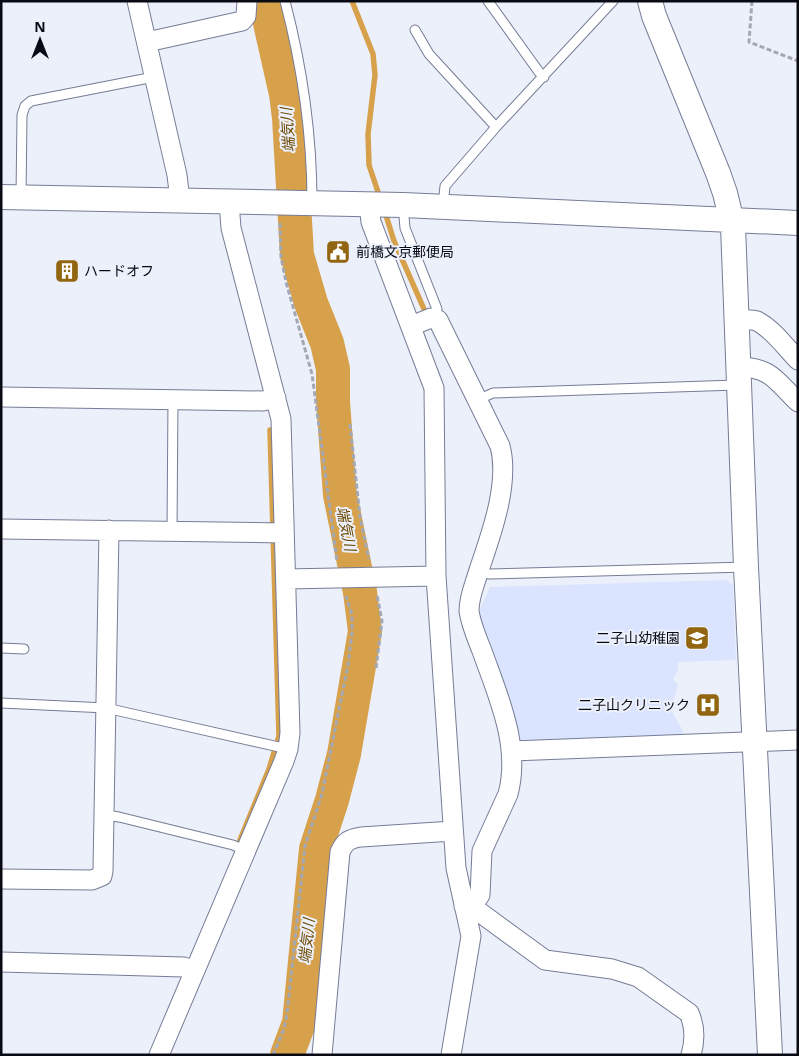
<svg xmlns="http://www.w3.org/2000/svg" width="799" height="1056" font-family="'Open Sans','Noto Sans JP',sans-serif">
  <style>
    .built { fill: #dbe4ff }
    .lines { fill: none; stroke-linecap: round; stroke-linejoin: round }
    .stream { stroke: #d7a14b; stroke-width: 5.5 }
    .river { stroke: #d7a14b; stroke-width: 34 }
    .service-casing { stroke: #757c95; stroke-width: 11 }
    .minor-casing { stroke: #757c95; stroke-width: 21 }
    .tertiary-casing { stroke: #757c95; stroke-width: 26 }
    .path { stroke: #a4a8b2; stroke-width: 3; stroke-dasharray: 5 2.5; stroke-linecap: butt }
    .service { stroke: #fff; stroke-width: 9 }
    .minor { stroke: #fff; stroke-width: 19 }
    .tertiary { stroke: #fff; stroke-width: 24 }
    .labels { text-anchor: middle; stroke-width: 4; stroke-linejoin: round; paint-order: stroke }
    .poi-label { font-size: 14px; fill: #090b14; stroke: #ecf0fb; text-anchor: start }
    .water-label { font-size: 15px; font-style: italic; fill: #6c4901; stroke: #ecf0fb }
  </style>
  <rect width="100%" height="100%" fill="#ecf0fb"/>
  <path class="built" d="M726 580 733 585 736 660 678 662V670L673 679 678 685 671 710 682 729 685 741 515 743 478 614 490 587Z"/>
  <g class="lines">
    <path class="stream" d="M352 1 373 54 375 75 368 134 369 165 380 198
      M384 209 394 241 424 309
      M240 840 269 769 279 736 270 430"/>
    <path class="river" d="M265 1 286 94 289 118 297 255 311 303 327 343 333 369V402L340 495 360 592 365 631 344 754 332 800 316 849 299 1023 287 1055"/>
    <defs>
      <path id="service" d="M285 1C302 66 312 135 312 202
        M488 1 539 72 544 77
        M415 30 429 54 496 127
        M21 197 22 115 25 106 31 101 154 77
        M403 205 405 228 437 309 435 318
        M443 206 445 186 496 127 613 1
        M477 400 493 393 737 385
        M172 532 173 399
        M479 571 489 574 746 567
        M1 648 24 649
        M1 703 106 708 288 749
        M105 815 119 817 233 845 246 851"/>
      <path id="minor" d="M137 1 177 175 180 200
        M147 42 242 21 246 16 247 1
        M369 205 371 222 434 388 436 576 456 868 471 936 451 1055
        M737 320C744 320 751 319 757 321 773 329 786 348 798 360
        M411 326 431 318 438 320 500 446C510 483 491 535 479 570 475 584 469 596 469 611 471 625 477 638 482 651 498 696 521 746 508 794L482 851 480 895 475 902 464 906
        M738 367C771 367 776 381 798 402
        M1 397 263 401 276 398
        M1 529 284 533
        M286 579 436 576
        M512 751 798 740
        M1 879 92 880 102 876 103 871 109 530
        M464 906 478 911 545 960 612 969 638 977 689 1013C695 1026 695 1041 691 1055
        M1 962 184 967 195 971
        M159 1055 284 761 288 749 290 733 281 419 231 228 229 202
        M322 1055 340 852C345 841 349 839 361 837L453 831"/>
      <path id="tertiary" d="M650 1 654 16 718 173 725 193 733 226 746 567 770 1055
        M1 197 403 205 798 223"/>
    </defs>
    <use href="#service" class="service-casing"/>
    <use href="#minor" class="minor-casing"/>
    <use href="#tertiary" class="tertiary-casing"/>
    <path class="path" d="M752 1 749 42 798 61
      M280 223 281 257 286 282 312 374 337 561
      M350 424 360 517 369 559
      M376 668 382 621 377 595
      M273 1055 284 1029 287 1014 305 846 322 794 348 665 352 632V615L346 596"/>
    <use href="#service" class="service"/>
    <use href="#minor" class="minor"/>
    <use href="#tertiary" class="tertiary"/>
  </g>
  <defs>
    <symbol id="civic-square" viewBox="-11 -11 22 22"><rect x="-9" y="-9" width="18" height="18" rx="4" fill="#926511" stroke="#ecf0fb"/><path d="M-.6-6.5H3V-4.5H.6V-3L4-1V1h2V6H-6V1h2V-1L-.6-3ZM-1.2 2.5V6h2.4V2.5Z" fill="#fff"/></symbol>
    <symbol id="building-square" viewBox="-11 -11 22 22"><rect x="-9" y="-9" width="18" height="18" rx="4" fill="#926511" stroke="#ecf0fb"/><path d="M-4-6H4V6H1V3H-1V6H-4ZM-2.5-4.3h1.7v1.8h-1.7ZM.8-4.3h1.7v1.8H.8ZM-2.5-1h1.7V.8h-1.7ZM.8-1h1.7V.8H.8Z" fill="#fff"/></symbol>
    <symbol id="school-square" viewBox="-11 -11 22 22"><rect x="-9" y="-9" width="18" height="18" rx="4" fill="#926511" stroke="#ecf0fb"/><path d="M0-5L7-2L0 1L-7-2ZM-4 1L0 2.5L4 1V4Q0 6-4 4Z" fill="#fff"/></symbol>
    <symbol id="hospital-square" viewBox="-11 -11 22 22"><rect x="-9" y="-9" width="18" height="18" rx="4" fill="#926511" stroke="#ecf0fb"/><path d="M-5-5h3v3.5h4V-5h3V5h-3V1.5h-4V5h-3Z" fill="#fff"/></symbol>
  </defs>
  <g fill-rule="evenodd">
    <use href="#civic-square" x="324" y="238" width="28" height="28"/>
    <use href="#building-square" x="53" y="257" width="28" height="28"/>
    <use href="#school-square" x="683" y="624" width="28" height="28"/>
    <use href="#hospital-square" x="694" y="691" width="28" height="28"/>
  </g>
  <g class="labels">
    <g class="poi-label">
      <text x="356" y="257">前橋文京郵便局</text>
      <text x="84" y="276">ハードオフ</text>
      <text x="680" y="643" text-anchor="end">二子山幼稚園</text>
      <text x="690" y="710" text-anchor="end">二子山クリニック</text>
    </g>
    <g class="water-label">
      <text transform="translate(288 130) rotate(-94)" y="5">端気川</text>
      <text transform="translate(346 529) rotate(79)" y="5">端気川</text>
      <text transform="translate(307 941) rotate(-84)" y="5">端気川</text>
    </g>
  </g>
  <rect width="799" height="1056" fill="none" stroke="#090b14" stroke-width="5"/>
  <g transform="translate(40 40)" stroke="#ecf0fb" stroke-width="4" paint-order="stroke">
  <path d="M0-4L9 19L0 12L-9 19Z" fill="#090b14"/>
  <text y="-8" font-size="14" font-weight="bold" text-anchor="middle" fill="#090b14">N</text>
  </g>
</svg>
